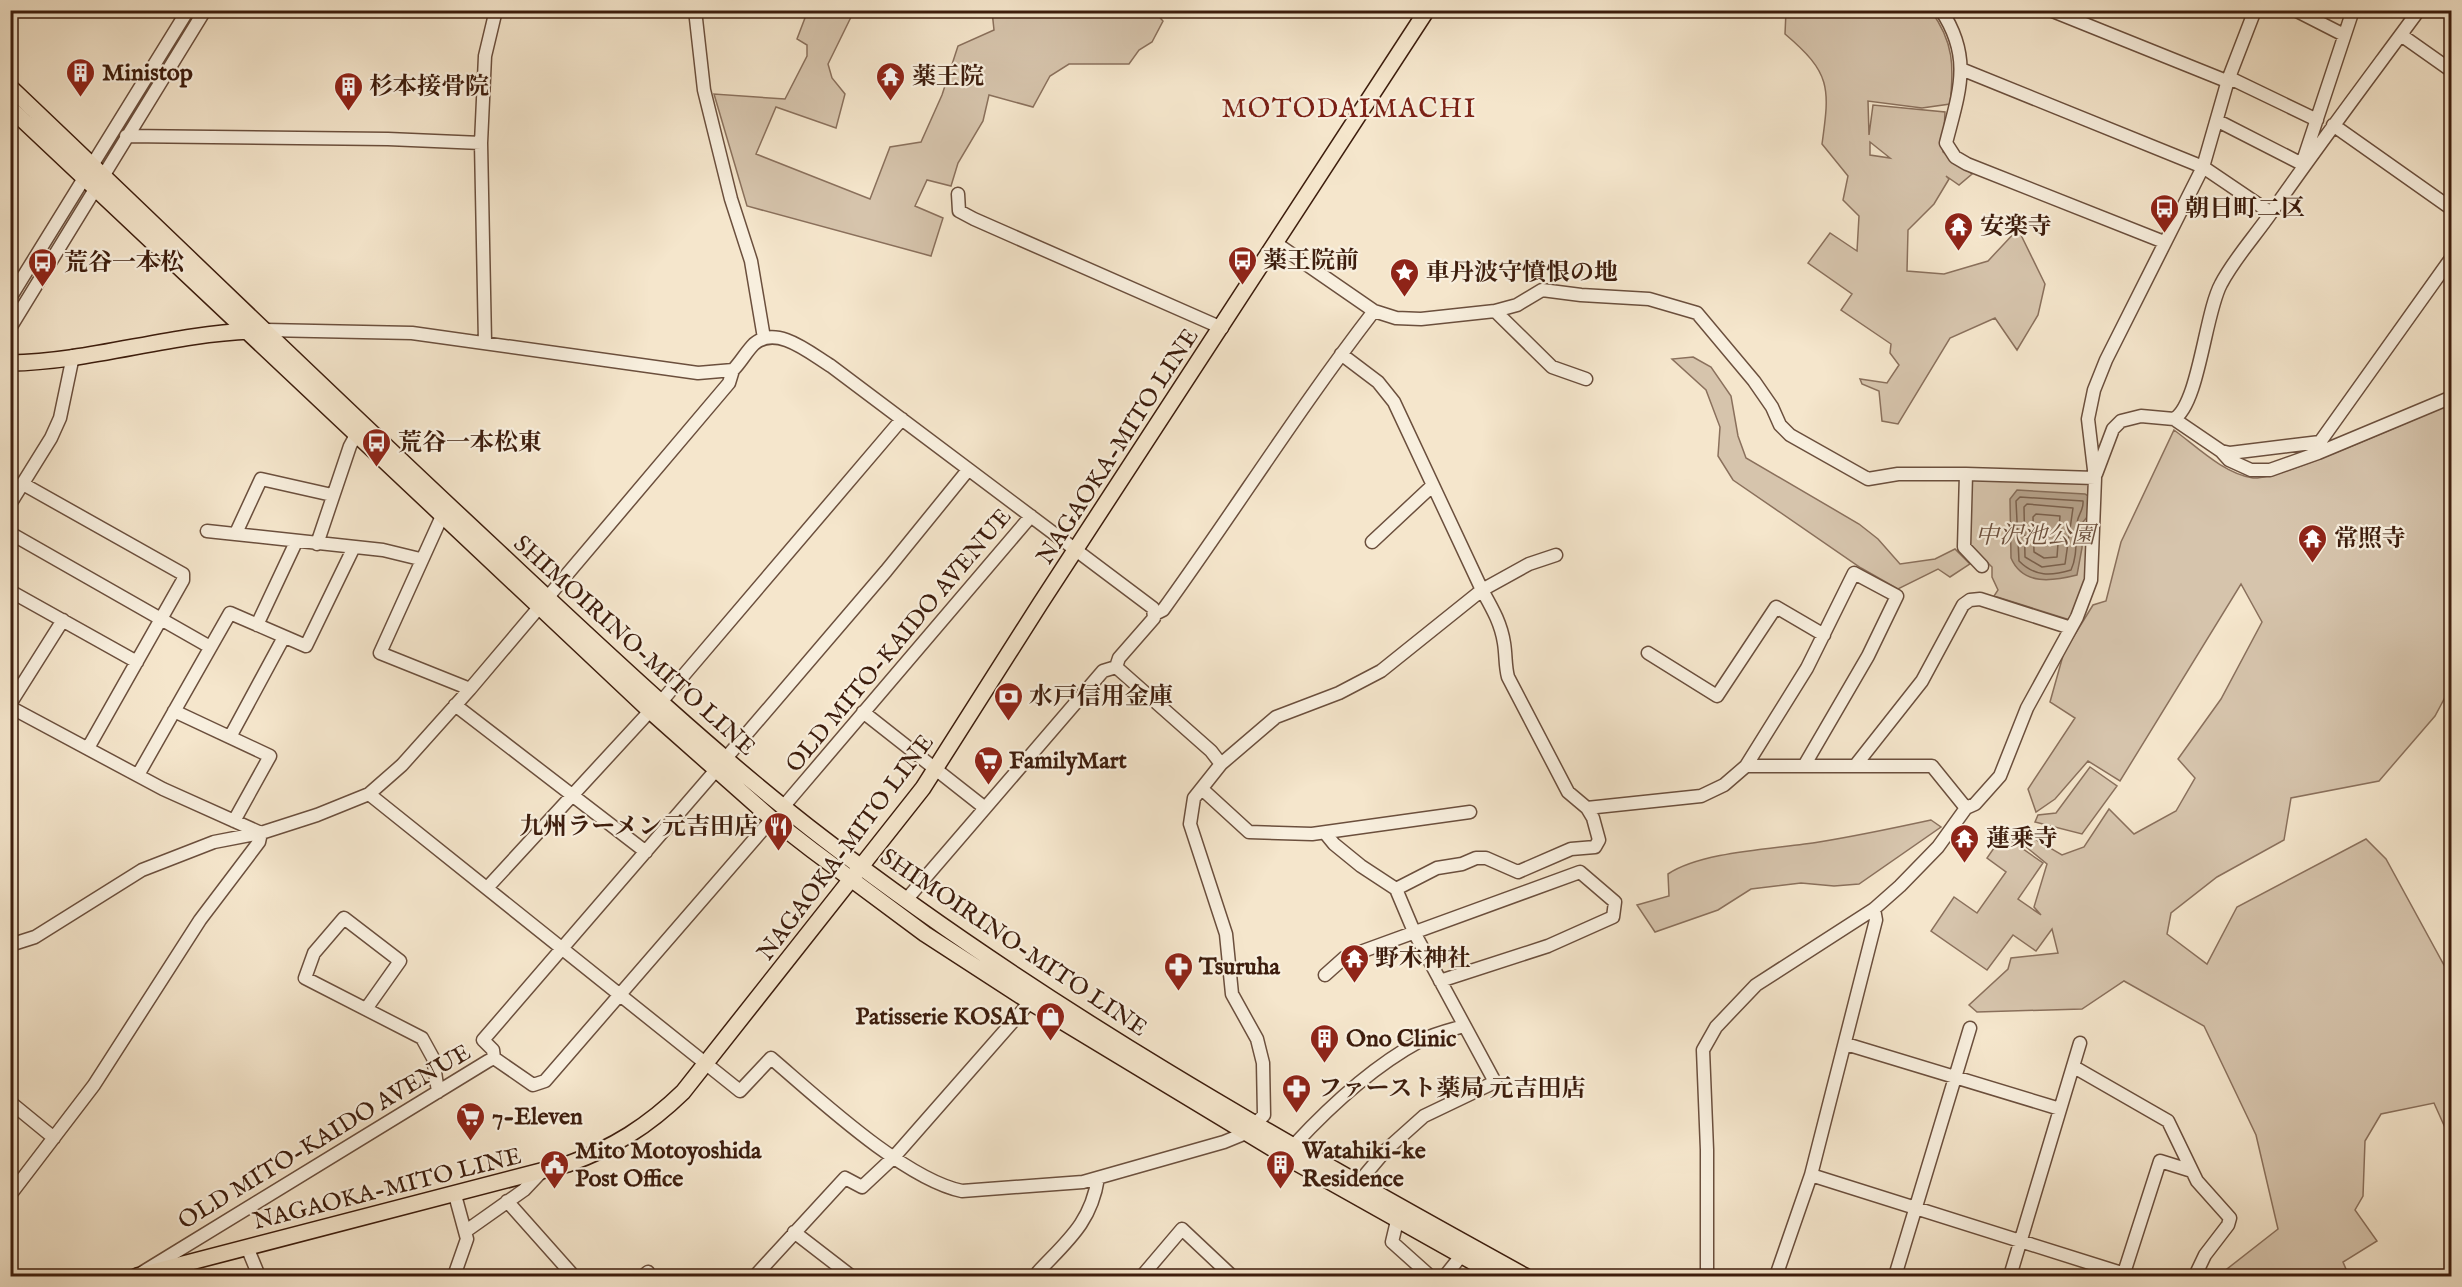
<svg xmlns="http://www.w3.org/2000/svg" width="2462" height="1287" font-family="'IM FELL English','Noto Serif JP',serif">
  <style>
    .green { fill: #d6c4ac; stroke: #8a705c; stroke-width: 1.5; fill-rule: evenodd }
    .water { fill: #b6a28b; stroke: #866d59; stroke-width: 1.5 }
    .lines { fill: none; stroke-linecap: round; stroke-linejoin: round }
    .shore { stroke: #7a604c; stroke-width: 1.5 }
    .minor-casing { stroke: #6b4f3d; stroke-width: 15 }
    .major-casing { stroke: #3d1d0d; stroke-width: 18 }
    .minor { stroke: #f8efde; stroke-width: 12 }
    .major { stroke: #f5e6cc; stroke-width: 15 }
    .labels { text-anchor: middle; stroke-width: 4.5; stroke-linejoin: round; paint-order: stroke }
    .poi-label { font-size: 24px; font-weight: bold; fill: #3d1d0d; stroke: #f8efde; text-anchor: start }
    .street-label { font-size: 24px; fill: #3d1d0d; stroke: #f8efde }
    .park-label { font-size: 24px; font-style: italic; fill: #6b4f3d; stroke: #f8efde }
    .quarter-label { font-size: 27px; letter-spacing: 1.5px; fill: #7a1f14; stroke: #f8efde }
  </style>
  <rect width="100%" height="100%" fill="#f5e6cc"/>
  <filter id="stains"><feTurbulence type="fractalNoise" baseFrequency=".00333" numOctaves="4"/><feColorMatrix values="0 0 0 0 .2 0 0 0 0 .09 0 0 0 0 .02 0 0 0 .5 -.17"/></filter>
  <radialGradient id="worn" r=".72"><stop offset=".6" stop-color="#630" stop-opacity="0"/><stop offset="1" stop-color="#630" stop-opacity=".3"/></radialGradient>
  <path class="green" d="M808 10 854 11 828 64 832 78 845 94 836 128 776 107 756 154 870 199 890 147 921 142 942 95 958 46 994 30 992 11H1154L1163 21 1152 42 1139 50 1129 64H1069L1050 76 1033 107 989 95 983 121 958 163 951 186 927 180 915 206 943 218 931 256 747 206 714 94 785 99 807 56V45L797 39Z
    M1786 11H1931C1954 42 1954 67 1950 104L1922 108 1868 101 1869 135 1873 105 1945 112 1943 152 1972 174 1959 185 1946 176 1949 179 1934 204 1908 230 1907 271 1944 274 1988 261 2018 229 2045 284 2038 315 2017 350 1995 318 1950 338 1898 424 1882 421 1879 391 1862 384 1860 379 1887 383 1899 365 1890 353 1891 344 1841 310 1852 294 1808 263 1830 233 1857 251 1859 216 1843 200 1848 176 1822 144C1830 87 1831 73 1785 34ZM1870 142 1890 158 1870 155Z
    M1693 357 1711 367 1731 396 1738 436 1746 458 1859 524 1878 539 1900 564 1935 559 1955 549 1970 564 1950 577 1938 569 1898 589 1861 568 1733 480 1718 456 1720 427 1706 390 1672 359Z
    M2451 404V686L2435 716 2379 781 2291 798 2284 840 2217 877 2171 913 2167 934 2207 964 2237 907 2366 839 2386 859 2451 978V1141L2434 1103 2381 1114 2365 1141 2363 1196 2355 1210 2377 1241 2343 1262 2349 1276H2218L2278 1229 2256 1135 2204 1026 2124 981 2082 1009 1977 1012 1969 1005 2008 969 2011 958 2058 953 2052 929 2036 951 2013 935 1987 970 1931 931 1954 897 1977 913 2006 872 1987 858 2003 835 2043 863 2018 899 2041 915 2034 907 2047 864 2014 837 2026 834 2062 855 2084 847 2109 809 2134 834 2176 811 2195 778 2178 759 2221 699 2262 622 2241 584 2120 781 2088 761 2055 799 2036 812 2028 789 2075 718 2050 702 2064 652 2093 605 2106 601 2121 542 2174 430C2196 446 2224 474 2253 478 2279 481 2418 417 2451 404Z
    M1975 477 2086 482 2091 488 2086 578 2070 620 1994 596 1998 590 1992 577V567L1970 545 1971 482Z
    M2090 767 2117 786 2082 834 2035 822 2038 815 2056 813Z
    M1931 820 1941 827 1859 884 1834 886 1801 883 1751 889 1718 910 1655 932 1637 905 1669 896 1668 874C1703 851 1776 849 1819 842 1856 836 1894 828 1931 820Z"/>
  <path class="water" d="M2017 490 2085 494 2088 496V516L2083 522 2082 548 2077 575C2053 581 2023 586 2011 558L2010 499Z"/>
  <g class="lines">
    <path class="shore" d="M2020 497 2083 501C2084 510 2078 514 2077 523 2075 539 2078 555 2071 570 2051 576 2035 577 2019 561L2016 501Z
      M2027 504 2073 508 2065 564 2042 567 2025 557 2024 507Z
      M2036 514 2060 516 2057 557 2044 558 2034 552 2033 517Z"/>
    <defs>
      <path id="minor" d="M695 10 704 90 731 199 751 261 764 338
        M1941 10C1973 58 1959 92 1946 143L1955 157 1967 164 2164 242
        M2050 10 2224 80H2234L2317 120
        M2295 10 2344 35
        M2401 35 2452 71
        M1961 69 2203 167 2271 213
        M2218 121 2304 165V158L2353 10
        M2333 125 2452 209
        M126 136 388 139 481 143
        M958 194 959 211 974 219 1222 328
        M1277 244 1374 311 1396 318 1421 319 1495 311 1517 305 1542 290 1581 295 1649 299 1697 313 1754 381 1772 407 1780 425 1790 435 1868 479 1898 474H1966L2095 478
        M10 298 188 10
        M1495 311 1552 367 1586 379
        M10 328 205 10
        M266 330 412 333 698 373 733 370C741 362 746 352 754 344 777 324 811 354 831 366L1153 608 1154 618 1119 658 1116 667 1211 751 1221 764 1194 798 1190 824 1226 934 1232 994 1257 1039 1263 1063 1264 1115 1246 1133 1224 1142 1083 1182 962 1191C904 1179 818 1098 771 1058L740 1091 369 794
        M485 342 481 143 485 56 496 10
        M1341 354 1378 382 1394 402 1482 590C1492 608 1501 623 1504 643 1506 655 1505 666 1508 677L1568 792 1587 808 1593 818 1599 840 1595 847 1571 849 1518 872 1486 858H1476L1462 864 1437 868 1396 889
        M2174 419C2199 404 2205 313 2221 284 2234 259 2255 236 2271 213 2319 144 2369 78 2419 10
        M2221 451 2229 460 2251 470H2270L2318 453 2452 397
        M1966 474 1964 547 1982 566
        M2096 474 2113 429 2121 421 2141 416 2174 419 2221 451 2230 453 2320 442 2452 257
        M23 484 183 574V580L88 748
        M10 504 51 438 60 418 73 356
        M442 516 380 653 470 689
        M207 531 383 550 420 559
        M10 533 210 647
        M236 533 261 479 332 495
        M1372 542 1432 486
        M317 544 350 446 356 435
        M10 591 137 662
        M1155 614 1163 610C1234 512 1299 408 1374 311
        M257 625 296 542
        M1648 653 1717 696 1776 607 1824 635
        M660 703 902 419
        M10 704 63 620
        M455 705 646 852
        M10 707 163 789 261 833 259 842 200 920 94 1085 10 1195
        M174 711 270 756 234 821
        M863 712 985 808
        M230 737 284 637
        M726 758 886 571 968 470
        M1221 764 1276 717 1339 693 1381 671 1482 590 1529 564 1556 555
        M1746 766H1932L1966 808
        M1855 766 1922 681 1963 605 1970 600 1980 599 2071 628
        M138 775 230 613 306 646 354 547
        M1202 789 1249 832 1312 834 1470 812
        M783 807 1031 516
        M1587 808 1701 796 1724 785 1746 766 1807 668 1854 573 1897 596 1868 656 1804 766
        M1325 833 1334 844 1361 866 1396 889 1415 934 1495 1082 1424 1116 1386 1150 1359 1182
        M487 888 650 711
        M906 900 1103 671 1116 667
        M10 945 35 937 142 870 214 842 261 833 317 815 369 794 402 765 470 689 729 383 733 370
        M1325 975 1344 958 1580 872 1615 902 1613 917 1548 946 1440 981
        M366 1009 400 961 344 918 314 953 305 978 422 1038 433 1058 438 1092
        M1846 1044 2060 1109
        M494 1058 493 1050 483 1040 716 770
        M2074 1067 2168 1121 2197 1181 2230 1218 2228 1225 2205 1255 2195 1276
        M10 1102 54 1138
        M1294 1145C1331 1105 1372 1067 1420 1041 1433 1034 1450 1030 1464 1026
        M1811 1175 2131 1276
        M507 1201 571 1273
        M1397 1221 1392 1242 1430 1276
        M466 1231 524 1190 542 1171
        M794 1232 851 1276
        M247 1247 259 1276
        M143 1272 488 1061 494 1058 533 1085 545 1081 772 819
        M454 1276 467 1239 455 1195
        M643 1276 648 1272
        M755 1276 845 1178 862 1187 894 1157 1030 1002
        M1043 1276 1038 1272C1067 1241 1091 1223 1098 1178
        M1142 1276 1182 1229 1232 1276
        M1445 1276 1461 1256
        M1707 1276V1150L1703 1050 1716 1027 1756 985 1874 909 1900 886 1938 847 1966 808 1975 804 2000 776 2027 708 2077 617 2091 580 2095 478 2088 419 2094 390 2106 360 2203 167 2228 80 2255 10
        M1776 1276 1811 1175 1876 920 1874 909
        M1895 1276 1970 1028
        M2010 1276 2080 1043
        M2123 1276 2160 1161 2192 1171"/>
      <path id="major" d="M10 87C170 239 328 393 489 543 598 645 706 748 824 839 1042 1007 1285 1144 1525 1276
        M10 108 650 711 772 819 812 850 925 934 1030 1002 1293 1161 1498 1276
        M10 363C90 362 170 334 251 331
        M137 1276 568 1164C613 1148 648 1126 683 1092L923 788 1040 604 1427 10"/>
    </defs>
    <use href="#minor" class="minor-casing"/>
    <use href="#major" class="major-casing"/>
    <use href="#minor" class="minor"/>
    <use href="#major" class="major"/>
  </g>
  <defs>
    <symbol id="building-pin" viewBox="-11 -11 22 30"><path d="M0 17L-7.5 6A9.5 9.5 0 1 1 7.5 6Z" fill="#8f2418" stroke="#f8efde"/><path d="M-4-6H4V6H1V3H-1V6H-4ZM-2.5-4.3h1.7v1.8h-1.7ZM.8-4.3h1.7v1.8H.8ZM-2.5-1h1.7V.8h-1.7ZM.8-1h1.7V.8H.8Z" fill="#fff"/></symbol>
    <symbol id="temple-pin" viewBox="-11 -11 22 30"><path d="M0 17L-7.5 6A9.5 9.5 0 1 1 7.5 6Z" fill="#8f2418" stroke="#f8efde"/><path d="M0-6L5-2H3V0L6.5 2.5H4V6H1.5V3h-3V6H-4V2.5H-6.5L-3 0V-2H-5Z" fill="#fff"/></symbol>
    <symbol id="bus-pin" viewBox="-11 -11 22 30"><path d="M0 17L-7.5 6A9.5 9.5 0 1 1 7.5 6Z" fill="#8f2418" stroke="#f8efde"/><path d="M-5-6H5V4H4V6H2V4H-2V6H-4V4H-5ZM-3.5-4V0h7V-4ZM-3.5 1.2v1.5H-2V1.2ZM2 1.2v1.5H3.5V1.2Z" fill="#fff"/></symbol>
    <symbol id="sight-pin" viewBox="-11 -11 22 30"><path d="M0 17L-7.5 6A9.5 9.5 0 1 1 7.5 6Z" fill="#8f2418" stroke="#f8efde"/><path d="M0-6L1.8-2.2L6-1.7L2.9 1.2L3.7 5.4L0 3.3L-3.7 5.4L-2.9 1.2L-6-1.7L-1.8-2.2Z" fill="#fff"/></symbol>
    <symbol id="bank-pin" viewBox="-11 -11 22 30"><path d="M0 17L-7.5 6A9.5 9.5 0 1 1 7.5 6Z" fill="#8f2418" stroke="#f8efde"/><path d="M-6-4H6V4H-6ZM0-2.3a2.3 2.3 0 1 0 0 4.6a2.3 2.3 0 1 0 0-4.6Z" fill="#fff"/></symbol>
    <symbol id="supermarket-pin" viewBox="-11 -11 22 30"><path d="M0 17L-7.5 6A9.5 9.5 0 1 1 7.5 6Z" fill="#8f2418" stroke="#f8efde"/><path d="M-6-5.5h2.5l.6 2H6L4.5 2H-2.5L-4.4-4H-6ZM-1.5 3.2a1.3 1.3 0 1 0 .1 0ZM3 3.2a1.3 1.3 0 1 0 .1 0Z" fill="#fff"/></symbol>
    <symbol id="restaurant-pin" viewBox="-11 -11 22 30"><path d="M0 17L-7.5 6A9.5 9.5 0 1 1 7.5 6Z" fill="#8f2418" stroke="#f8efde"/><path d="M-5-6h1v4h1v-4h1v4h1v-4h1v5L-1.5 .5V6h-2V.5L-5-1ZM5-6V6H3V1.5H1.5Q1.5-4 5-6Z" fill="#fff"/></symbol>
    <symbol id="pharmacy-pin" viewBox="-11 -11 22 30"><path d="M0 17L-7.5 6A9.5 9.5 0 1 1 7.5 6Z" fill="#8f2418" stroke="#f8efde"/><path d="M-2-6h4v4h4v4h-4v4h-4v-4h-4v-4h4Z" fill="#fff"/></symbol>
    <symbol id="shop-pin" viewBox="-11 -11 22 30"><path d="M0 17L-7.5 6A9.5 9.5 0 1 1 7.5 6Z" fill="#8f2418" stroke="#f8efde"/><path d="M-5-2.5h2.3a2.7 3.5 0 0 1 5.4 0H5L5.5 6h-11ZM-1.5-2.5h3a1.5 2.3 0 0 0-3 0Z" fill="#fff"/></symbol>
    <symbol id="civic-pin" viewBox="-11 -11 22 30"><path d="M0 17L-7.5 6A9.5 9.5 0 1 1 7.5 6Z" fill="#8f2418" stroke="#f8efde"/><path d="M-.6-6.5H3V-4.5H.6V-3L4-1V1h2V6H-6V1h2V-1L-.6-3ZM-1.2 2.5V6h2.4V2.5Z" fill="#fff"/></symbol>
  </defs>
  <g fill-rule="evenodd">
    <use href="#building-pin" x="64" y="56" width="33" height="45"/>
    <use href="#temple-pin" x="874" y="60" width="33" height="45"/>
    <use href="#building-pin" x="332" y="70" width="33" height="45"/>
    <use href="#bus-pin" x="2148" y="192" width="33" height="45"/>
    <use href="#temple-pin" x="1942" y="210" width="33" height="45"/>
    <use href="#bus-pin" x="1226" y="244" width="33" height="45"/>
    <use href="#bus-pin" x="26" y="246" width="33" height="45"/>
    <use href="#sight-pin" x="1388" y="256" width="33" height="45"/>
    <use href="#bus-pin" x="360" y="426" width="33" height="45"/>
    <use href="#temple-pin" x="2296" y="522" width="33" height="45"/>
    <use href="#bank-pin" x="992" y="680" width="33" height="45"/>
    <use href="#supermarket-pin" x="972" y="744" width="33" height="45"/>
    <use href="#restaurant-pin" x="762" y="810" width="33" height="45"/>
    <use href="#temple-pin" x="1948" y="822" width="33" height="45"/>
    <use href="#temple-pin" x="1338" y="942" width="33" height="45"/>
    <use href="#pharmacy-pin" x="1162" y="950" width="33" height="45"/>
    <use href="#shop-pin" x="1034" y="1000" width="33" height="45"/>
    <use href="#building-pin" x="1308" y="1022" width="33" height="45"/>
    <use href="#pharmacy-pin" x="1280" y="1072" width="33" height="45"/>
    <use href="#supermarket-pin" x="454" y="1100" width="33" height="45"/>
    <use href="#civic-pin" x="538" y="1148" width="33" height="45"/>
    <use href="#building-pin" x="1264" y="1148" width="33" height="45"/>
  </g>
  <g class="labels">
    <g class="poi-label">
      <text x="102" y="80">Ministop</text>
      <text x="912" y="84">薬王院</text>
      <text x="369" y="94">杉本接骨院</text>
      <text x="2185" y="216">朝日町二区</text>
      <text x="1980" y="234">安楽寺</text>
      <text x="1263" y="268">薬王院前</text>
      <text x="64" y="270">荒谷一本松</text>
      <text x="1426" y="280">車丹波守憤恨の地</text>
      <text x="398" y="450">荒谷一本松東</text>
      <text x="2334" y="546">常照寺</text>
      <text x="1029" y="704">水戸信用金庫</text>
      <text x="1009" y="768">FamilyMart</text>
      <text x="758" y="834" text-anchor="end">九州ラーメン元吉田店</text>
      <text x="1986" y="846">蓮乗寺</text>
      <text x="1375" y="966">野木神社</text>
      <text x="1199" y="974">Tsuruha</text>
      <text x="1029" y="1024" text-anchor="end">Patisserie KOSAI</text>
      <text x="1346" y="1046">Ono Clinic</text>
      <text x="1318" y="1096">ファースト薬局 元吉田店</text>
      <text x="492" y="1124">7-Eleven</text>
      <text x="575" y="1158">Mito Motoyoshida<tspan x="575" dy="28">Post Office</tspan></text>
      <text x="1302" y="1158">Watahiki-ke<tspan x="1302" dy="28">Residence</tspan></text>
    </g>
    <g class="street-label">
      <text transform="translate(1117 446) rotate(-57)" y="8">NAGAOKA-MITO LINE</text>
      <text transform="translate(898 640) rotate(-50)" y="8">OLD MITO-KAIDO AVENUE</text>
      <text transform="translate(635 645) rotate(42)" y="8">SHIMOIRINO-MITO LINE</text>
      <text transform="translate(845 847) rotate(-53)" y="8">NAGAOKA-MITO LINE</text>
      <text transform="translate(1014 942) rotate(34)" y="8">SHIMOIRINO-MITO LINE</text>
      <text transform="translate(324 1136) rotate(-31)" y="8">OLD MITO-KAIDO AVENUE</text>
      <text transform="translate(387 1188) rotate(-14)" y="8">NAGAOKA-MITO LINE</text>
    </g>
    <g class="park-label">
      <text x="2035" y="543">中沢池公園</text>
    </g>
    <g class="quarter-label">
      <text x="1349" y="117">MOTODAIMACHI</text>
    </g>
  </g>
  <rect width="2462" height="1287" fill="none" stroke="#f5e6cc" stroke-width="36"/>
  <rect x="12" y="12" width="2438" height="1263" fill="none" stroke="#3d1d0d" stroke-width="3"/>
  <rect x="18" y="18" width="2426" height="1251" fill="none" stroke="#3d1d0d" stroke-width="1.5"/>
  <rect width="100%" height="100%" filter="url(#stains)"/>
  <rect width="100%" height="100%" fill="url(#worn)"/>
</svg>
